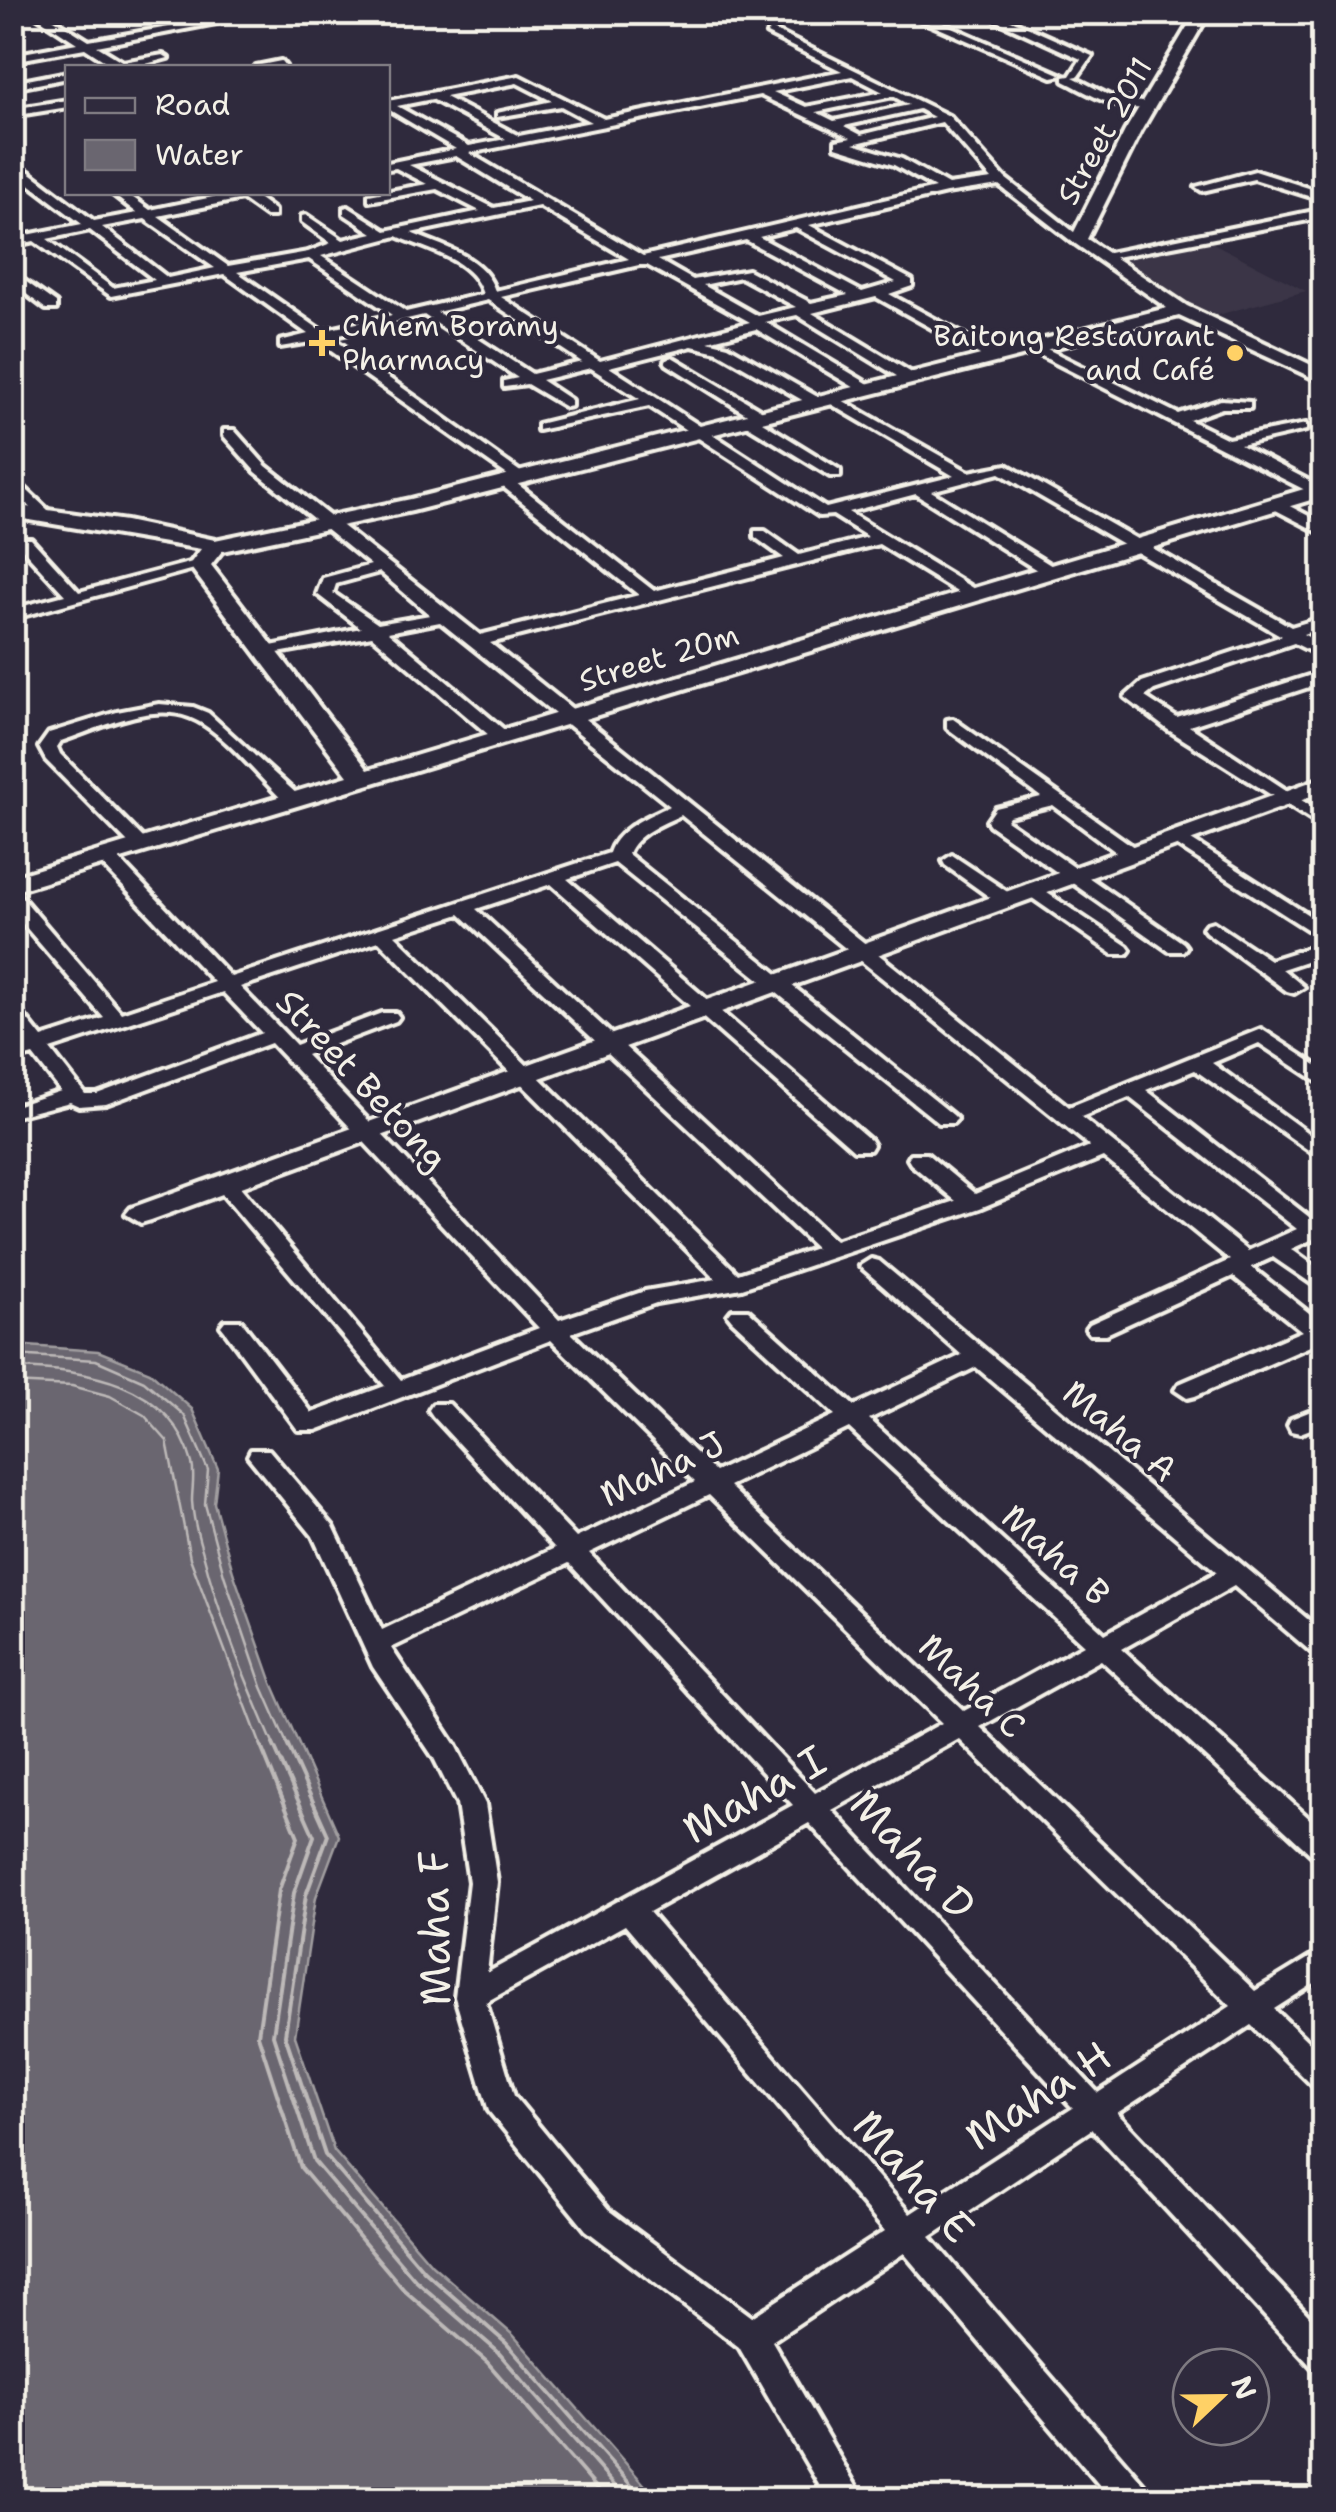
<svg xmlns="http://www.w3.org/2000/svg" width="1336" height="2512" font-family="'Shantell Sans',sans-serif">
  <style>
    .built { fill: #3b3647 }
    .water { fill: #6a6670; stroke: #a19ea0; stroke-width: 2.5 }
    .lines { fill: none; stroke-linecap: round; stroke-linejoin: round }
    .shore-far1 { stroke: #bdb9b8; stroke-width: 2.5 }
    .shore { stroke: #bdb9b8; stroke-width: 4 }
    .street-casing { stroke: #f4f1e8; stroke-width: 8 }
    .secondary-casing { stroke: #f4f1e8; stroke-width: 8 }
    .street { fill: #2f2a3d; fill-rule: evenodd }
    .secondary { fill: #2f2a3d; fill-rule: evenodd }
    .poi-dot { fill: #ffd166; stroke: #2f2a3d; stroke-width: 4 }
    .labels { text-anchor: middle; stroke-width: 8; stroke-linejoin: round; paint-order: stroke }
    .far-street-label { font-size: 30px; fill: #f4f1e8; stroke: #2f2a3d }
    .far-poi-label { font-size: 30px; fill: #f4f1e8; stroke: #2f2a3d; text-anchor: start }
    .street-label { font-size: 35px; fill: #f4f1e8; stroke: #2f2a3d }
    .near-street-label { font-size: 42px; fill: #f4f1e8; stroke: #2f2a3d }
  </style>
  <rect width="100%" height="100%" fill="#2f2a3d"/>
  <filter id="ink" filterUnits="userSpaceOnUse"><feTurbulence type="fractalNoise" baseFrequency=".01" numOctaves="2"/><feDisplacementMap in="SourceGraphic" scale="20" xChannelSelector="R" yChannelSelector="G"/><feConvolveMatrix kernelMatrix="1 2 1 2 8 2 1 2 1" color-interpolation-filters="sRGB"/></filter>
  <g filter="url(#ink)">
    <path class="built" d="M1207 240 1306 291 1210 317 1116 259Z"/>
    <path class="water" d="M13 1345 98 1351 150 1372 192 1409 218 1469 214 1503 233 1572 272 1683 339 1836 316 1897 295 2036 334 2151 432 2265 513 2335 657 2499H13Z"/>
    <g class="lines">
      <path class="shore-far1" d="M12 1355 96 1360 144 1381 184 1415 208 1470 205 1504 224 1575 262 1687 288 1746
        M12 1368C84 1369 170 1381 192 1463 195 1476 192 1488 192 1501 193 1518 198 1537 203 1553 220 1620 247 1683 274 1746
        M12 1383 72 1386 110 1396 144 1415 167 1441 190 1558 261 1746"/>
      <path class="shore" d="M260 1744 298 1837 279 1890 258 2035 301 2168 404 2290 487 2362 607 2500
        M273 1744 314 1836 294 1893 273 2035 314 2161 415 2280 497 2351 627 2500
        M287 1744 328 1835 306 1895 285 2035 325 2155 424 2271 506 2343 644 2500"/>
      <defs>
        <path id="street" d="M30 12H43L89 41 237 15 242 18 97 46 123 62 163 55 168 58 131 68H106L111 65 85 48 12 61V55L77 43Z
          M902 12H917L1062 75 1052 77Z
          M978 12H993L1092 56 1078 76 1073 77 1114 98 1156 104C1127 118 1090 94 1064 81V77L1070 76 1081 59Z
          M771 29 949 116 1005 178 1084 240 1074 243 999 185 946 193 809 225 912 280V286L889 294 999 354V360H989L876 297 812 313 915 375V381H905L797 315 765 322 872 386V392H862L756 329 708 341 728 346 821 399V405H811L718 352 692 346 609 367 826 508 954 476 826 401 824 398 831 394 969 472 1007 465 1291 627 1324 617V627L1303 634 1324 646V658L1294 643 1154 690 1145 697 1177 718 1324 671V682L1189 726 1324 815V828L1167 729 1125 697 1142 682 1282 636 1000 473 931 491 1057 569V575H1045L916 494 848 512 979 592V598H967L879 544 490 643 1069 1107 1261 1029 1324 1070V1086L1259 1043 1212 1063 1324 1145V1161L1195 1070 1146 1090 1314 1221 1324 1218V1234L1291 1249 1324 1273V1292L1273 1257 1251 1267 1324 1325V1344L1317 1343 1195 1396 1187 1398 1175 1390 1179 1384 1302 1331 1233 1276 1106 1334H1090L1086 1329 1090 1324 1230 1260 1103 1157 980 1208 742 1288 656 1303 571 1333 715 1472 835 1415 732 1320 728 1315 732 1310H748L854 1406 962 1355 860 1266 871 1259 879 1261 1324 1633V1657L1315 1655 1234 1586 1122 1649 1324 1832V1860L1314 1857 1101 1660 980 1727 1255 1991 1324 1949V1977L1274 2009 1324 2057V2090L1313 2086 1251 2025 1117 2113 1324 2332V2371L1312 2367 1092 2129 930 2237 1147 2488 1152 2500H1112L904 2253 772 2341 864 2500H828L739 2347 586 2230 489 2111 455 1997 469 1882 457 1804 434 1758 373 1667 313 1536 248 1456 251 1450H269L333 1526 382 1630 555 1548 433 1416 429 1410 433 1404H449L576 1538 695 1482 551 1340 316 1430H298L225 1331 221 1326 225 1321H241L312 1413 385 1386 217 1188 214 1183 217 1178H233L401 1380 539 1328 271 1043 106 1104 79 1106 70 1102 12 1117V1107L61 1091 33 1055 12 1061V1048L25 1044 12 1027V1007L19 1009 42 1038 104 1018 12 911V892L19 894 121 1013 214 982 99 861V853H113L231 977 609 853C617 828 649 816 670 806L440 622 388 632 508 733V741H496L372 636 261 656V648L361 628 317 594 323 578 371 565 256 472 224 436V430H234L266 466 480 635 639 595 501 485V479H511L654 591 784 558 755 537V531H765L799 555 868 537 833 515 819 516 649 406 538 430V424L640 399 591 368 541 380 571 400V406L566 407 527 384 504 387V381L518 378 424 315 331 337 529 478 516 481 317 341 280 347V341L308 334 224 274 111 296 34 241 12 246V238L82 224 20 177V171H28L94 221 137 213 110 192H125L150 210 237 192H264L255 196 274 210V216H266L242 199 158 216 228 266 308 252 331 243 302 222V216L306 215 343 240 373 233 344 214V208L348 207 386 231 480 211 437 189 369 201V195L427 184 396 168 388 169V163L456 149 388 109V101L519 76 604 119 842 71 767 34ZM852 76 883 92 806 107 773 92ZM517 83 552 101 497 113V117L561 106 591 122 519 136 445 97ZM760 95 851 138 836 141V147L894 165 935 188 643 256 469 153ZM893 96 909 105 834 121 816 112ZM432 99 506 139 469 146 397 106ZM919 109 934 117 861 135 844 126ZM942 122 992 179 948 185 902 159 853 144ZM456 156 530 201 494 208 409 165ZM539 206 629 259 495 291C484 256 441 246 411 233ZM145 219 215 268 168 278 102 227ZM796 228 896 282 862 292 759 237ZM90 230 155 280 113 288 47 239ZM397 236C427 250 472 258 483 294L406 312 321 256ZM746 240 848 295 811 303 748 270 693 280 658 260ZM309 259 392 315 322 331 237 272ZM639 265H647L750 322 600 361 501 297ZM741 277 796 307 758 316 703 285ZM488 300 582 362 532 374 437 312ZM380 572 430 615 378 624 333 593 336 584ZM681 815 1090 1146 975 1194 927 1154H911L908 1159 911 1164 956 1201 835 1241 476 909 551 884 854 1150H870L873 1145 870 1140 567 879 615 863 939 1123H953L957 1119 953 1115 628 854C635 834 662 824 681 815ZM460 914 816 1248 738 1274 395 935ZM379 941 716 1279 645 1291 559 1320 306 1055 396 1021 399 1017 396 1013H382L296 1045 240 987ZM223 992 262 1033 97 1094H85L50 1049ZM1129 1097 1297 1229 1248 1251 1081 1117ZM976 1367 1217 1572 1105 1634 869 1419ZM849 1428 1084 1645 964 1711 729 1486ZM709 1495 942 1723 815 1793 589 1553ZM569 1563 793 1805 487 1973 497 1882 485 1804 455 1745 391 1648ZM959 1739 1231 2006 1098 2093 832 1810ZM809 1823 1073 2108 910 2214 649 1912ZM625 1925 885 2231 752 2317 608 2210 514 2096 486 2002Z
          M281 61 285 66 255 68 256 66Z
          M68 72V78L12 89V83Z
          M68 100V107L12 116V109Z
          M1255 171 1324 193V201L1254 179 1202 191 1196 187Z
          M1324 209V217L1100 260 1094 256Z
          M12 272 56 303V309H46L12 283Z
          M1035 343 1178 414 1221 400 1250 402V408H1222L1189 420 1228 439 1306 424V430L1240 445 1323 488 1324 494H1313L1030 350 1028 347Z
          M672 357 766 413V419H757L840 470V476H830L743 423V417H752L667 364 665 361Z
          M12 476 49 511V517H39L12 489Z
          M1270 501H1280L1324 524V535L1270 507Z
          M19 539H31L79 592 200 560 208 565 12 619V609L65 595 19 545Z
          M159 704 193 707 208 713 299 796V804H287C261 780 221 728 189 717 150 702 98 729 61 741L57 747 60 754 151 846 149 850H135L46 760 39 747 49 733 117 712Z
          M953 719 1138 850V858H1124L1053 805 1009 816 1006 820 1183 943 1186 947 1183 951H1169L990 825 987 821 996 808 1041 797 947 728V720Z
          M1177 831 1324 925V940L1170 841V833Z
          M952 855 1012 895V903H998L945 865 943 861Z
          M1032 883 1127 946 1130 950 1127 954H1113L1025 893V885Z
          M1213 922 1270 960 1324 943V955L1282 969 1304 987 1294 993 1287 991 1206 932 1203 928 1206 924Z
          M1324 1406V1424L1300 1433 1291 1431 1288 1425 1291 1419Z"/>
        <path id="secondary" d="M1196 12H1210L1141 131 1087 239 1187 306 1324 371V383L1179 316 412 511 222 551 211 565 368 770 1324 483V496L12 892V877L348 776 189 565 201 549 12 517V505L126 521 215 540 411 499 1167 308 1070 240 1125 131Z
          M1324 777V792L151 1220 141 1223 126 1214 131 1208Z"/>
      </defs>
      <use href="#street" class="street-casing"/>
      <use href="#secondary" class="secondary-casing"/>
      <use href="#street" class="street"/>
      <use href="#secondary" class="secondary"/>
    </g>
  </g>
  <g class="poi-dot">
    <path d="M317 328h10v10h10v10h-10v10h-10v-10h-10v-10h10z"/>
    <circle cx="1235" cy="353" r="10"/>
  </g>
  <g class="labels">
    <g class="far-street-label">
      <text transform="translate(1105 131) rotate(-61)" y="10">Street 2011</text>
      <text transform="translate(659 658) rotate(-17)" y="10">Street 20m</text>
    </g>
    <g class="far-poi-label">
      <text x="342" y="336">Chhem Boramy<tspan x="342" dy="34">Pharmacy</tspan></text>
      <text x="1215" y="346" text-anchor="end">Baitong Restaurant<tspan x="1215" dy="34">and Café</tspan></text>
    </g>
    <g class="street-label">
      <text transform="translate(362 1080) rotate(47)" y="12">Street Betong</text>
      <text transform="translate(1120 1431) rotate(40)" y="12">Maha A</text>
      <text transform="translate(662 1469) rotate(-25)" y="12">Maha J</text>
      <text transform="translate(1056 1555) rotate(42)" y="12">Maha B</text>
      <text transform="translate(972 1686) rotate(44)" y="12">Maha C</text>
    </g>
    <g class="near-street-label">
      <text transform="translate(754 1794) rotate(-29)" y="15">Maha I</text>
      <text transform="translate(913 1854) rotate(47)" y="15">Maha D</text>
      <text transform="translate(434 1928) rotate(-91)" y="15">Maha F</text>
      <text transform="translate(1038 2095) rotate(-33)" y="15">Maha H</text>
      <text transform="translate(914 2176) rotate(49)" y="15">Maha E</text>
    </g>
  </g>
  <rect width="1336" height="2512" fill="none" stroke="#2f2a3d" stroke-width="50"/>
  <rect x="25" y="25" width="1286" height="2462" fill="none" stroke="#f4f1e8" stroke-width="4" filter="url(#ink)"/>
  <rect x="65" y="65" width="325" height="130" fill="#2f2a3d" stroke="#7e7a81" stroke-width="2.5"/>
  <rect x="85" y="98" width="50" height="15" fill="#2f2a3d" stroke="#7e7a81" stroke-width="2.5"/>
  <text x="155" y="115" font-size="30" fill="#f4f1e8">Road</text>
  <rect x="85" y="140" width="50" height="30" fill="#6a6670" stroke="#7e7a81" stroke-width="2.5"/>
  <text x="155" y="165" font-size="30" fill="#f4f1e8">Water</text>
  <g transform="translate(1221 2397) rotate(68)"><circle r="48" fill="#2f2a3d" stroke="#7e7a81" stroke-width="2.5"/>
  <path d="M0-8L18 38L0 25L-18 38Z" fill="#ffd166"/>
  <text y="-15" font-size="28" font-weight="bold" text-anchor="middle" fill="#f4f1e8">N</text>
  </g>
</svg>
